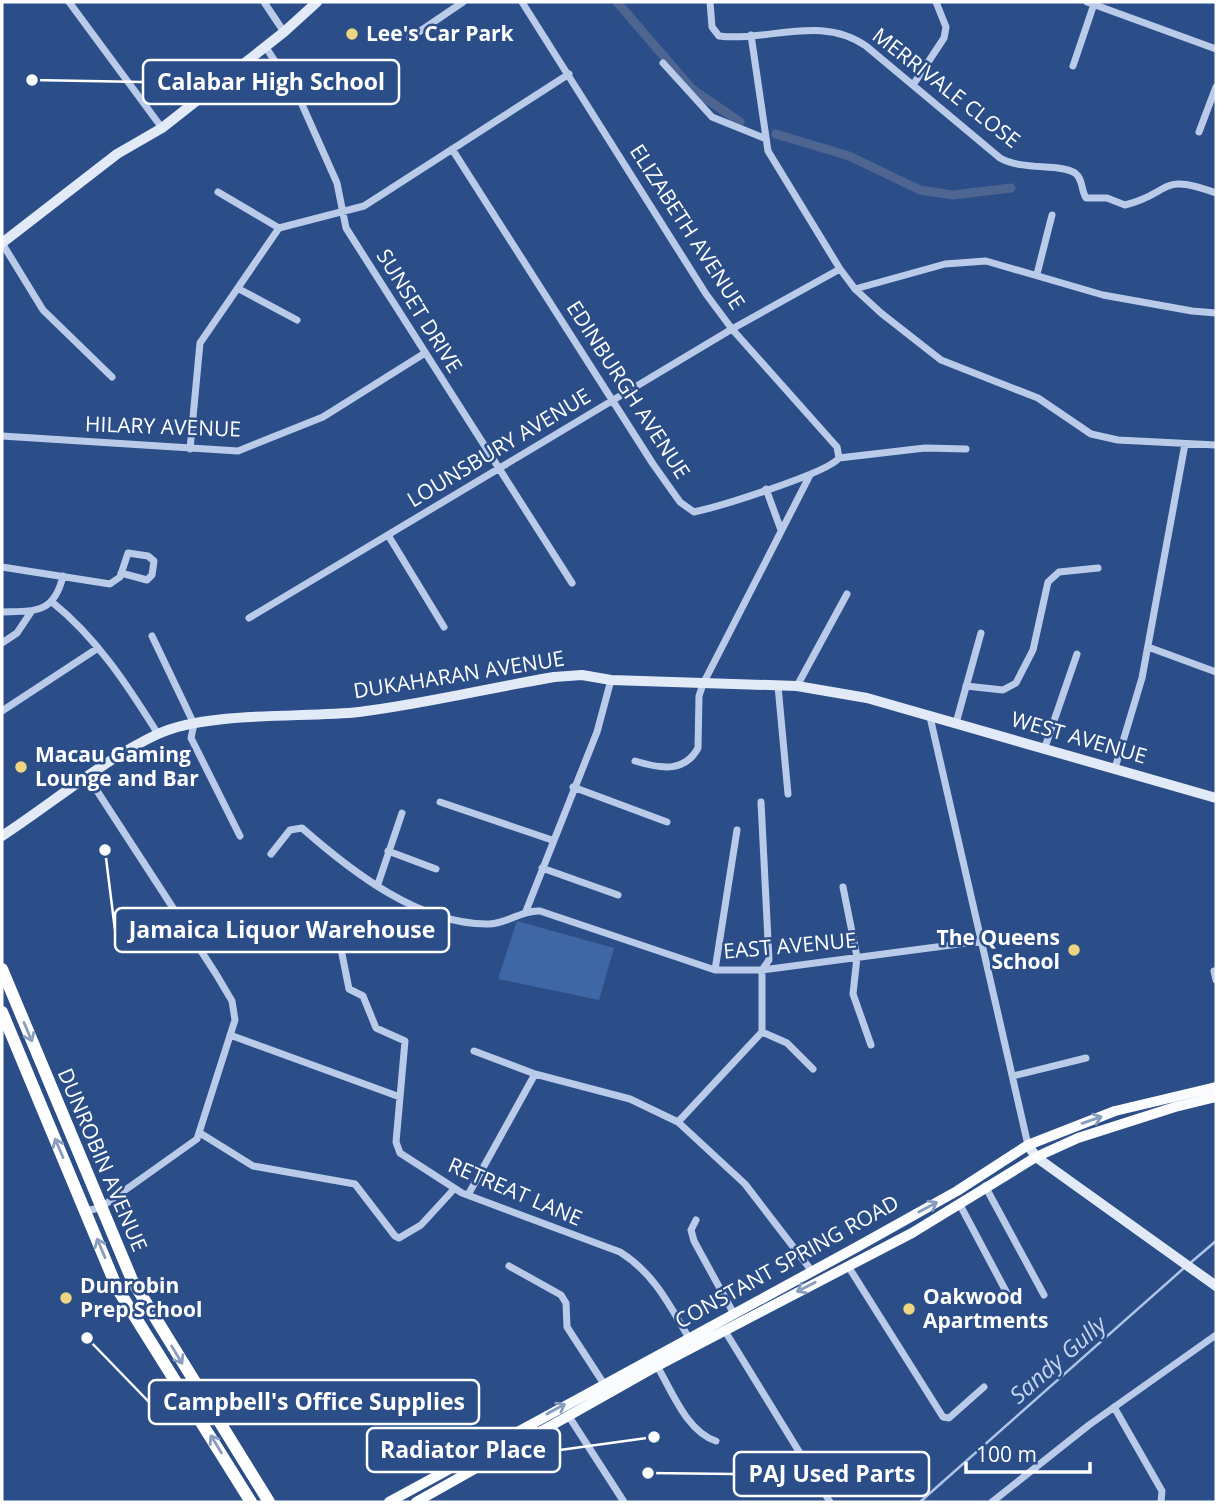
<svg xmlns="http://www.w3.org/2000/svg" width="1218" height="1504" font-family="'Open Sans',sans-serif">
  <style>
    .green { fill: #4067a5 }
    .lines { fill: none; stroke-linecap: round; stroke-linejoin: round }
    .stream { stroke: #aec5e8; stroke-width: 2.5 }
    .canal { stroke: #4d6590; stroke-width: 9 }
    .street { stroke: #b9cbe8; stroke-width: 7 }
    .secondary { stroke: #e2eaf8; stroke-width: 10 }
    .primary { stroke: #fafcfe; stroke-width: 10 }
    .highway { stroke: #fff; stroke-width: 12 }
    .oneway { stroke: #8a9ebe }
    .oneway2 { stroke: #889cbe }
    .poi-dot { fill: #eed681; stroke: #2b4e89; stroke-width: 2.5 }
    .labels { text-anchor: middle; stroke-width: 5; stroke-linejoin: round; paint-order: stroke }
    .poi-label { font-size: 21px; font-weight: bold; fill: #fff; stroke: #2b4e89; text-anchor: start }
    .street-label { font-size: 21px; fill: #fff; stroke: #2b4e89 }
    .water-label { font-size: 23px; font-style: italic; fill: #c4d5f0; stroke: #2b4e89 }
    .leader { fill: none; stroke: #fff; stroke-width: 2.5 }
    .callout-dot { fill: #fff; stroke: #2b4e89; stroke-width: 2.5 }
    .callout { fill: #2b4e89; stroke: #fff; stroke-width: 2.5 }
    .callout-label { font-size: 23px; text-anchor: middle; font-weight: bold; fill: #fff }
  </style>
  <rect width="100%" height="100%" fill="#2b4e89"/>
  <path class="green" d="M517 921 614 948 599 1000 498 979Z"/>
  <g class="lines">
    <path class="stream" d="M1189 1264 1216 1241
      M920 1502 1184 1268"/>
    <path class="canal" d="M617 2 692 89 740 122
      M776 134 849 156 920 190 953 195 1011 188"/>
    <path class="street" d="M69 2 162 128
      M264 2 284 32
      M522 2 706 294 732 329 837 447 839 458
      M710 2 712 27 719 36C768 42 821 14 866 46L1000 158C1022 171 1060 163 1075 173 1083 179 1081 190 1086 198H1107L1125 205C1173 193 1158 172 1216 193
      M1087 2 1216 49
      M751 35 768 151 840 269 855 289 881 313 941 360 1038 398 1091 434 1118 440 1216 445
      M410 38 463 2
      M265 46 300 100 337 183 346 228 572 583
      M663 63 712 117 764 138
      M1073 66 1094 4
      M913 85 944 38 946 27 936 2
      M1199 132 1216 87
      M452 149 653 464 680 502 694 512C718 507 828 473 839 458L925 448 966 449
      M218 192 279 228
      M2 243 43 310 112 377
      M1037 274 1052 215
      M239 289 297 320
      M855 289 945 264 986 261 1103 295 1192 311 1216 313
      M2 436 238 451 323 417 425 353
      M190 449 200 343 279 228 364 206 569 74
      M766 489 781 530
      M388 535 444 627
      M2 567 110 584 120 577 128 553 148 556 154 561 152 575 147 580 121 573
      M52 602C97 638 128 686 158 734
      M2 612C35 611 54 614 63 576
      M249 618 732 329 840 269
      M152 636 194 724 191 738 240 836
      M2 643 17 633 31 612
      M1148 647 1216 672
      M778 686 788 794
      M797 686 847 594
      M966 686 1003 690 1016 683 1033 650 1048 582 1059 572 1098 568
      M2 711 98 648
      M930 717 1028 1145
      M956 723 981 633
      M1045 747 1077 654
      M635 761C658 768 684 774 698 748L699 696 703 684 810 475
      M1115 768 1142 678 1185 444
      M573 787 667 822
      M440 802 552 840
      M388 851 436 869
      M271 854 290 830 302 828C352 872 420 925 489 924 507 924 521 910 540 911L715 970H762L982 941
      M542 868 618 895
      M378 884 402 813
      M843 887 857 957 853 994 871 1045
      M526 911 597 732 611 680
      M326 934 340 944 349 989 363 996 376 1028 405 1041 396 1142 400 1153 462 1193 620 1252C654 1273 670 1306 689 1338
      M715 970 737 830
      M1214 971 1216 980
      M762 1032 787 1043 813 1069
      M230 1035 400 1097
      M474 1051 535 1074 630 1099 678 1122 745 1184 811 1270
      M1013 1076 1086 1058
      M678 1122 762 1032V970L769 960 761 802
      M200 1133 253 1166 355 1184 395 1236 399 1238 421 1225 454 1189
      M985 1186 1044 1295
      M468 1195 535 1074
      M959 1203 1009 1297
      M85 1211 100 1208 197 1139 235 1020 232 1001 216 974 88 777
      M696 1220 691 1230 694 1241 734 1314
      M509 1266 561 1295 566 1303 567 1327 604 1384
      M848 1266 943 1417 949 1418 984 1387
      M725 1331 830 1502
      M657 1366C672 1391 687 1432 716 1441
      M1114 1407 1162 1491 1161 1502
      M568 1415 624 1502
      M992 1502 1089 1425 1216 1335"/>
    <path class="secondary" d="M2 243 117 154 162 128 284 32 317 2
      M2 836C51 804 106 758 158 734 207 711 304 718 359 712 424 704 489 688 554 677L582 675 611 680 797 686 867 698 1216 798
      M1028 1145 1036 1157 1216 1286"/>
    <path class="primary" d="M389 1502 857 1247 957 1191 1028 1145 1115 1111 1216 1087
      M416 1502 657 1366 912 1233 1036 1157 1078 1138 1175 1107 1216 1097"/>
    <path class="highway" d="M2 969 132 1280 269 1502
      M2 1012 117 1288 251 1502"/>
  </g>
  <defs><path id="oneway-shaft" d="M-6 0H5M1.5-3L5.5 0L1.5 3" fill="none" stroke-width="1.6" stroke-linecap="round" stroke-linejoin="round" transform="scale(1.75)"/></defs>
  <g class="oneway">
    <use href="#oneway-shaft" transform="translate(28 1032) rotate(67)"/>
    <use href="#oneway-shaft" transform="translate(59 1148) rotate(-113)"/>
    <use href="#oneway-shaft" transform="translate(101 1248) rotate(-113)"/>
    <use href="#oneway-shaft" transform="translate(177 1355) rotate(59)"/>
    <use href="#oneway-shaft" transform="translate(216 1444) rotate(-122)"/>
  </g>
  <g class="oneway2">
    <use href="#oneway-shaft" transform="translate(1092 1120) rotate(-19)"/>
    <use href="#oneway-shaft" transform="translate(928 1207) rotate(-28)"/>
    <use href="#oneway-shaft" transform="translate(806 1287) rotate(153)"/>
    <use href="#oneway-shaft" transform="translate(556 1409) rotate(-29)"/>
  </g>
  <g class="poi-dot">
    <circle cx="352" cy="34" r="7"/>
    <circle cx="21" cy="767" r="7"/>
    <circle cx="1074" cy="950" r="7"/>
    <circle cx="66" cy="1298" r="7"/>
    <circle cx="909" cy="1309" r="7"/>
  </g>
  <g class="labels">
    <g class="poi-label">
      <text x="366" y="41">Lee's Car Park</text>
      <text x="35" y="762">Macau Gaming<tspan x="35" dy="24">Lounge and Bar</tspan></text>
      <text x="1060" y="945" text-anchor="end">The Queens<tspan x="1060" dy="24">School</tspan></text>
      <text x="80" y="1293">Dunrobin<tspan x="80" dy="24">Prep School</tspan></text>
      <text x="923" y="1304">Oakwood<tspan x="923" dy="24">Apartments</tspan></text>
    </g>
    <g class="street-label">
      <text transform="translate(946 88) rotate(38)" y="7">MERRIVALE CLOSE</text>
      <text transform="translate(687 227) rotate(57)" y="7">ELIZABETH AVENUE</text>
      <text transform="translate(419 311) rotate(58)" y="7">SUNSET DRIVE</text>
      <text transform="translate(628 390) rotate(57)" y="7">EDINBURGH AVENUE</text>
      <text transform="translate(163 427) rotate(2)" y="7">HILARY AVENUE</text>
      <text transform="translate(499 448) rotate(-31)" y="7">LOUNSBURY AVENUE</text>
      <text transform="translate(459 675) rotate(-9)" y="7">DUKAHARAN AVENUE</text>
      <text transform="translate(1079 738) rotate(16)" y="7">WEST AVENUE</text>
      <text transform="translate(790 946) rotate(-5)" y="7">EAST AVENUE</text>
      <text transform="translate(102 1160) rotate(67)" y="7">DUNROBIN AVENUE</text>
      <text transform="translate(515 1192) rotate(23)" y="7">RETREAT LANE</text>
      <text transform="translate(787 1262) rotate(-29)" y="7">CONSTANT SPRING ROAD</text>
    </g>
    <g class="water-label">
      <text transform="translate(1058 1360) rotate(-41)" y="8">Sandy Gully</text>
    </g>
  </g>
  <path class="leader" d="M32 80L143 82M105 850L115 930M87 1338L149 1402M654 1437L560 1450M648 1473L734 1474"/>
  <g class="callout-dot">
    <circle cx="32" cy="80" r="7"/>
    <circle cx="105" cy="850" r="7"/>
    <circle cx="87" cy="1338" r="7"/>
    <circle cx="654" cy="1437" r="7"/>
    <circle cx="648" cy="1473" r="7"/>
  </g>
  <g class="callout">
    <rect x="143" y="60" width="256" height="44" rx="7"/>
    <rect x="115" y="908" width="334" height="44" rx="7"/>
    <rect x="149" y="1380" width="330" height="44" rx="7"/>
    <rect x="367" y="1428" width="193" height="44" rx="7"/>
    <rect x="734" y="1452" width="195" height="44" rx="7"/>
  </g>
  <g class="callout-label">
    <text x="271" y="90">Calabar High School</text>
    <text x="282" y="938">Jamaica Liquor Warehouse</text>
    <text x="314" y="1410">Campbell's Office Supplies</text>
    <text x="463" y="1458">Radiator Place</text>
    <text x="832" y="1482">PAJ Used Parts</text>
  </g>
  <rect width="1218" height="1504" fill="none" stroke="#ffffff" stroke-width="7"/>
  <path d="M966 1462v10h124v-10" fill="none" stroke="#ffffff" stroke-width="3.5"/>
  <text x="976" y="1462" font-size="21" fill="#ffffff" stroke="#2b4e89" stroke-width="5" paint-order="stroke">100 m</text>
</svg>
